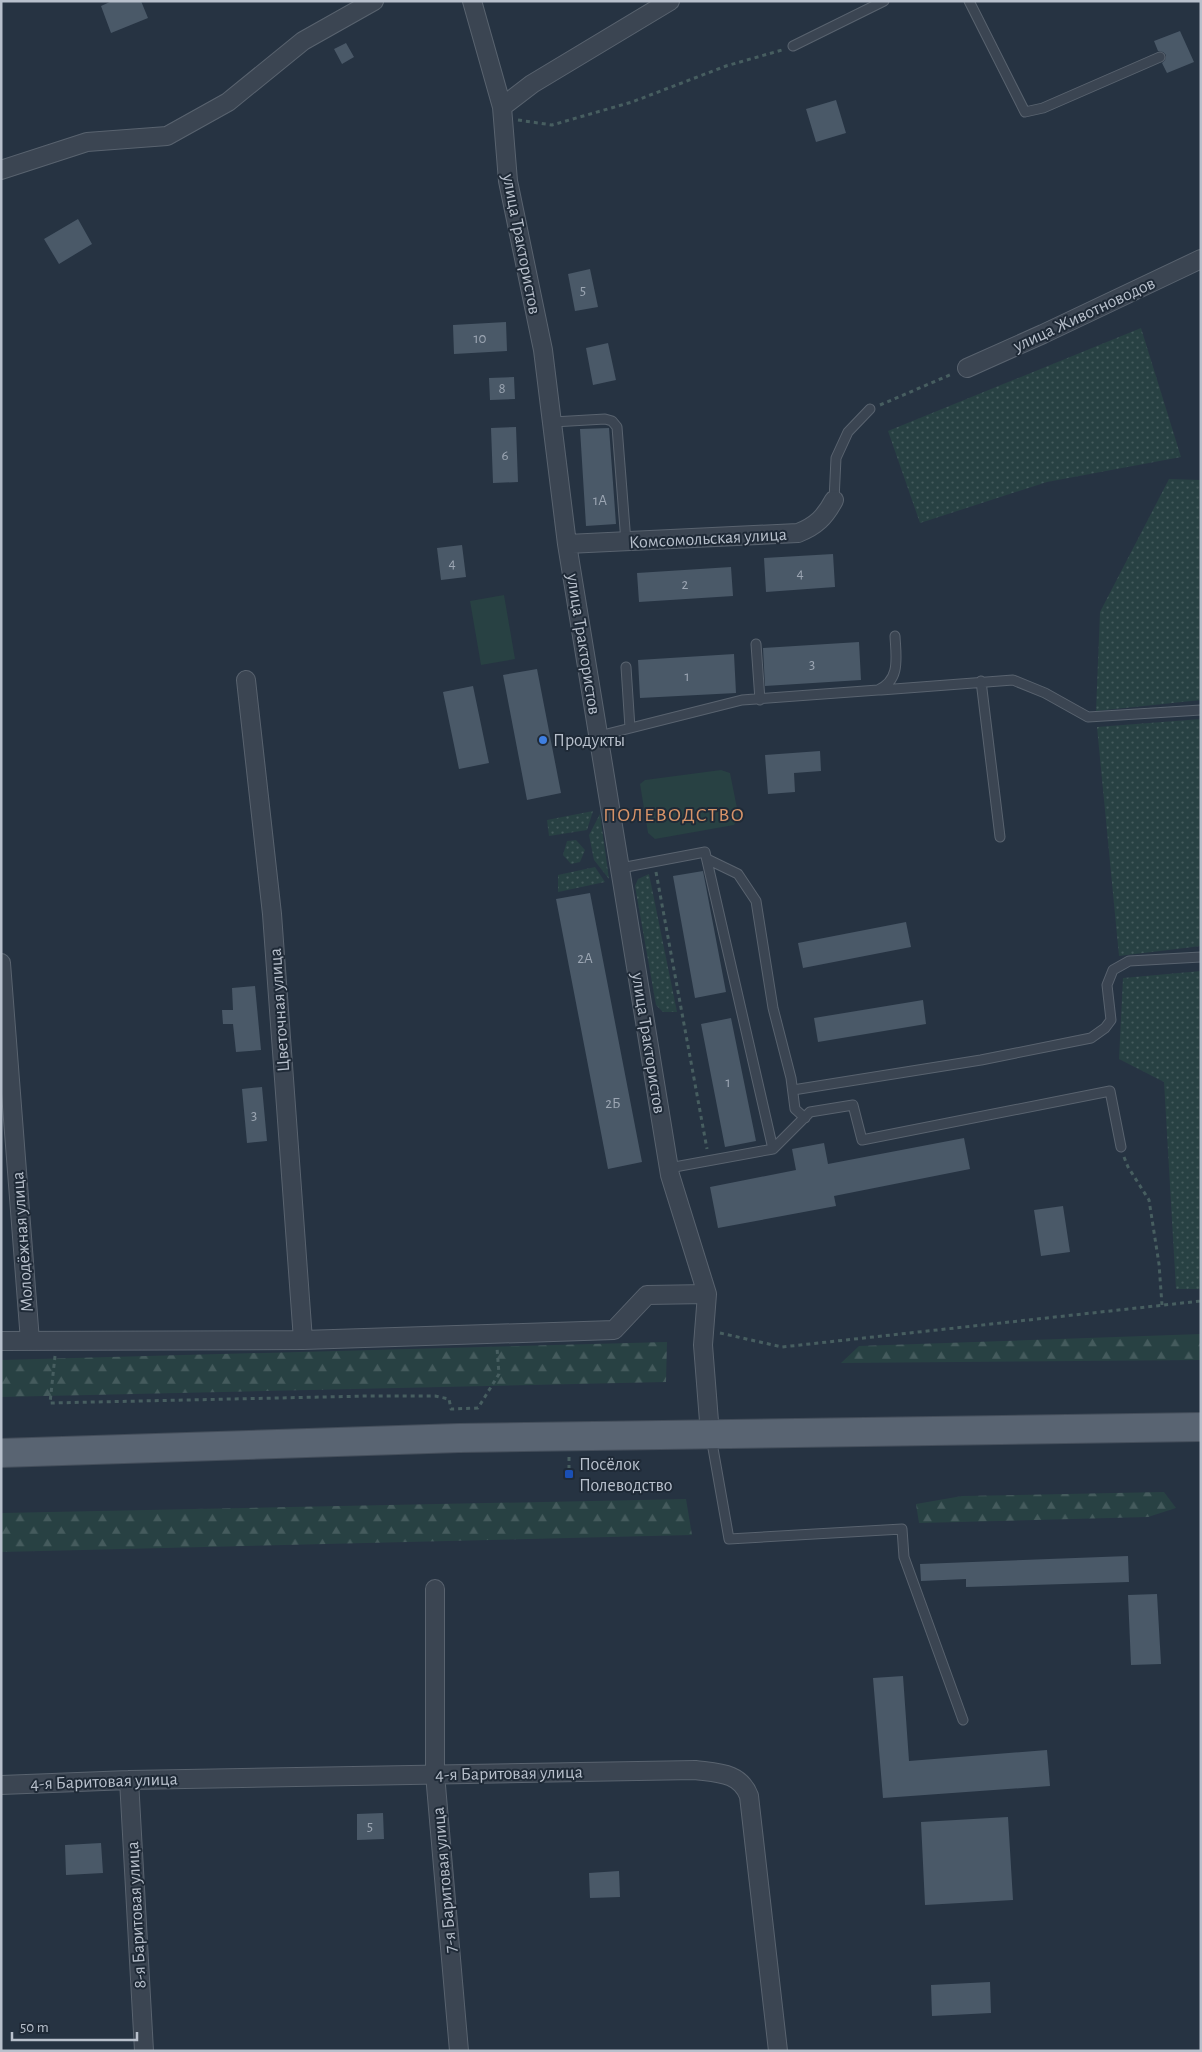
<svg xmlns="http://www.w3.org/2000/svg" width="1202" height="2052" font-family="'Alegreya Sans',sans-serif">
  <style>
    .grass { fill: url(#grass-dots) }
    .forest { fill: url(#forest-firs) }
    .pitch { fill: #284143 }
    .building { fill: #4a5968 }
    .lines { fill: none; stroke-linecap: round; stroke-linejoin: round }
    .lane-casing { stroke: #59636f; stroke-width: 11 }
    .street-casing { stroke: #59636f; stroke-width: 20 }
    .primary-casing { stroke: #444e5b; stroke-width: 30 }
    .path { stroke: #475e60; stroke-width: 3; stroke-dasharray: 4 4; stroke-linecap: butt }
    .lane { stroke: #3b4552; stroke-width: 9 }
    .street { stroke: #3b4552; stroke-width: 18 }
    .primary { stroke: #596472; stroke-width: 28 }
    .shop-dot { fill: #3f7fe0; stroke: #1f2a37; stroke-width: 2 }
    .transit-dot { fill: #1a4fb4; stroke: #1f2a37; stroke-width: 2 }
    .labels { text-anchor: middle; stroke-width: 4; stroke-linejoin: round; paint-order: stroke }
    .number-label { font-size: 15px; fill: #9ca6b3 }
    .street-label { font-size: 18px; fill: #b8c0cc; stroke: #1f2a37 }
    .poi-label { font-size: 18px; fill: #b8c0cc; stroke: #1f2a37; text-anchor: start }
    .quarter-label { font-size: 20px; letter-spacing: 1px; fill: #d79368; stroke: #1f2a37 }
  </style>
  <defs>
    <pattern id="grass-dots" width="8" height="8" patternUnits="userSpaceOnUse" patternTransform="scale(1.25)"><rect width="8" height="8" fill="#284143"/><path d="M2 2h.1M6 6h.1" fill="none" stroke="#455b5d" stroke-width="1.8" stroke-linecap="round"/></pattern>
    <pattern id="forest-firs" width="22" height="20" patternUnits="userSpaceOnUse" patternTransform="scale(1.25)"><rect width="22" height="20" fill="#284143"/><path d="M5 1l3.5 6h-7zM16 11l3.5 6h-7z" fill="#455b5d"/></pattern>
  </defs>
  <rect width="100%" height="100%" fill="#263342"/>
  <path class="grass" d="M1141 328 1181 457 1047 482 920 523 888 431Z
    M1169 479 1201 480V700L1096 711 1100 612Z
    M1201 719V946L1119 956 1097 727Z
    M593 811 587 830 549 836 547 820Z
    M600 814 609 879 594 860 589 835Z
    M576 840 585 850 580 862 571 864 563 855 567 841Z
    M595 867 605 882 558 892V875Z
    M649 874 677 1012H663L656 1005 635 886 638 879Z
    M1201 971V1289H1176L1164 1082 1119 1059 1123 978Z"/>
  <path class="forest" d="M1201 1334V1360L841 1363 859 1346Z
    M667 1342 666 1382 1 1397V1360Z
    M1164 1492 1176 1508 1148 1517 919 1523 916 1504 962 1496Z
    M686 1499 692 1535 1 1552V1513Z"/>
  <path class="pitch" d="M504 595 515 659 481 665 470 601Z
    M721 770 730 773 739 818 734 825 655 839 648 833 640 784 645 780Z"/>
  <path class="building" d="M112 1H141L148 18 111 33 101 6Z
    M1180 31 1194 62 1167 73 1162 63 1165 60 1166 55 1163 52 1158 51 1154 41Z
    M346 43 354 57 342 64 334 49Z
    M836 100 846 133 816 142 806 109Z
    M78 219 92 244 59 264 44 239Z
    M590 269 598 307 575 311 568 274Z
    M506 322 507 351 454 354 453 325Z
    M608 343 616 380 593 385 586 348Z
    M514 377 515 399 490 400 489 378Z
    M516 427 518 482 493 483 491 428Z
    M609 428 616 524 586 526 580 429Z
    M462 545 466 577 441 580 437 548Z
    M833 554 835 587 766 592 764 558Z
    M731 567 733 596 639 602 637 573Z
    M859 642 861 680 765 686 763 648Z
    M734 654 736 693 640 698 638 660Z
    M537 669 561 793 527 800 503 675Z
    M473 686 489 763 459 769 443 692Z
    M820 751 821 771 794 773 795 792 768 794 765 755Z
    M703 871 726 992 695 998 673 876Z
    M590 893 642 1162 608 1169 556 899Z
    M906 922 911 947 803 968 798 943Z
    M255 986 261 1050 236 1052 233 1024H223L222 1010H233L232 988Z
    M923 1000 926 1024 818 1042 814 1018Z
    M731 1018 756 1141 725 1147 701 1024Z
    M262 1087 267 1141 247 1143 242 1089Z
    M964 1138 970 1169 834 1196 836 1206 718 1228 710 1187 796 1170 792 1149 824 1143 828 1164Z
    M1063 1206 1070 1252 1041 1256 1034 1210Z
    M1128 1556 1129 1582 966 1587V1579L921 1581 920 1564Z
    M1157 1594 1161 1664 1131 1665 1128 1595Z
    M903 1676 909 1761 1047 1750 1050 1786 883 1798 873 1678Z
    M383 1813 384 1839 357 1840V1814Z
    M1008 1817 1013 1900 925 1905 921 1822Z
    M101 1843 103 1873 66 1875 65 1845Z
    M619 1871 620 1897 590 1898 589 1873Z
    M990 1982 991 2013 932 2016 931 1985Z"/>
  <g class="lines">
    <defs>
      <path id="lane" d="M969 1 1025 112 1043 108 1160 57
        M793 46 884 1
        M553 422 605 419 612 421 617 427 626 542
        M834 500 836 458 848 432 870 409
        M756 644 760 700
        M626 667 630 728
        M981 681 1000 837
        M881 690 1013 680 1045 693 1088 717 1201 710
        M599 736 742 700 878 690C901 680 896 657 895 636
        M707 859 738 874 756 901 773 1008 791 1078 795 1109 805 1118
        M621 868 705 852 773 1149 669 1168
        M793 1090 981 1060 1091 1038 1105 1028 1111 1020 1107 985 1113 970 1129 961 1201 957
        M773 1149 810 1112 853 1105 862 1140 1110 1091 1121 1147
        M711 1437 729 1539 902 1529 904 1557 963 1720"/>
      <path id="street" d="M472 1 502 107 508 181 543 350 567 544 670 1175 707 1294 703 1345 710 1434
        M502 107 532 84 670 1
        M1 170 87 142 167 136 228 102 303 41 374 1
        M967 368 1043 334 1201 259
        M567 544 798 533C816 526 825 517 834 500
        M246 680 272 914 303 1340
        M1 963 30 1341
        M1 1341 303 1340 614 1330 647 1295 707 1294
        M435 1589V1774L459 2051
        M129 1780 144 2051
        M1 1785 129 1780 695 1770C717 1773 740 1772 749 1796L778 2051"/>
      <path id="primary" d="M1 1453 459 1438 1201 1427"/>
    </defs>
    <use href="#lane" class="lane-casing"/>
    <use href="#street" class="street-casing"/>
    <use href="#primary" class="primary-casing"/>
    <path class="path" d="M518 120 552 125 632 102 726 66 782 50
      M880 405 952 374
      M656 872 707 1149
      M1124 1157 1128 1167 1149 1200 1159 1264 1162 1305
      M720 1333 782 1347 1201 1301
      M55 1356 50 1403 368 1396H435L449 1399 451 1409 478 1408 499 1374 497 1348
      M569 1457V1474"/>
    <use href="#lane" class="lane"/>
    <use href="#street" class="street"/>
    <use href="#primary" class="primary"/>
  </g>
  <circle class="shop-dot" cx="543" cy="740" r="5"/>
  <rect class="transit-dot" x="564" y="1469" width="10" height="10" rx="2.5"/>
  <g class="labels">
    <g class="number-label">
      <text x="583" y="295">5</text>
      <text x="480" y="343">10</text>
      <text x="502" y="393">8</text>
      <text x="505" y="460">6</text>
      <text x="600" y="505">1А</text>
      <text x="452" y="568">4</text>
      <text x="800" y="578">4</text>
      <text x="685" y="589">2</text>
      <text x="812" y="669">3</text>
      <text x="687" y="681">1</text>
      <text x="585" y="963">2А</text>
      <text x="728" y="1087">1</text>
      <text x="613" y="1108">2Б</text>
      <text x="254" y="1120">3</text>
      <text x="370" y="1831">5</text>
    </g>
    <g class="street-label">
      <text transform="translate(522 244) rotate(79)" y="6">улица Трактористов</text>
      <text transform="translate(1084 314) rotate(-25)" y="6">улица Животноводов</text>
      <text transform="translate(708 538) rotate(-3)" y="6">Комсомольская улица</text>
      <text transform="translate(584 644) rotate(81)" y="6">улица Трактористов</text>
      <text transform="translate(279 1010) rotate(-94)" y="6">Цветочная улица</text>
      <text transform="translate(649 1043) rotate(81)" y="6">улица Трактористов</text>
      <text transform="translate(22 1242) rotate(-94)" y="6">Молодёжная улица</text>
      <text transform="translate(509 1773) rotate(-1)" y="6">4-я Баритовая улица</text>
      <text transform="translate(104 1781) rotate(-2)" y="6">4-я Баритовая улица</text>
      <text transform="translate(444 1880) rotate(-95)" y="6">7-я Баритовая улица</text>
      <text transform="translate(136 1915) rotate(-93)" y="6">8-я Баритовая улица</text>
    </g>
    <g class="poi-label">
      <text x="553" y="746">Продукты</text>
      <text x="579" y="1470">Посёлок<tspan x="579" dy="21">Полеводство</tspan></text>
    </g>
    <g class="quarter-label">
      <text x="674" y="821">ПОЛЕВОДСТВО</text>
    </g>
  </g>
  <rect width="1202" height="2052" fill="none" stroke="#b8c0cc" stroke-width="5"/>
  <path d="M12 2032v8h125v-8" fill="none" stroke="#b8c0cc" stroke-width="2.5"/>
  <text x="20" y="2032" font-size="15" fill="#b8c0cc" stroke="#1f2a37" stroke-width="4" paint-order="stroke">50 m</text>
</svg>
